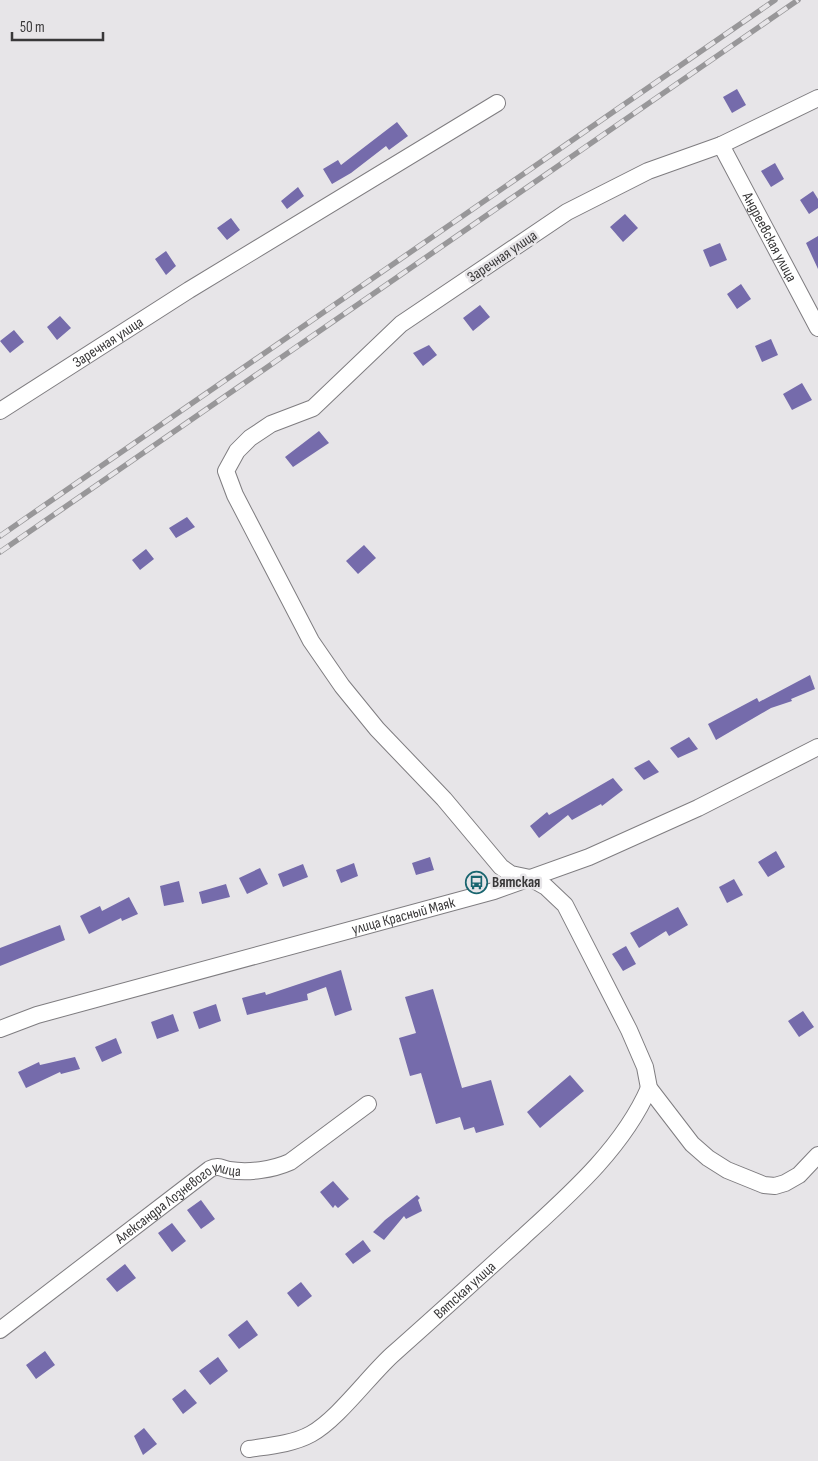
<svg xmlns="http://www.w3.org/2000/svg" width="818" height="1461" font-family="'Sofia Sans Condensed',sans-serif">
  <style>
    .building { fill: #756bab }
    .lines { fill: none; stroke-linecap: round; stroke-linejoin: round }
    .minor-casing { stroke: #7f7d80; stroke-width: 18 }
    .minor { stroke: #fff; stroke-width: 16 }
    .rail-casing { stroke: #989799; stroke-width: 5.5 }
    .rail { stroke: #e7e5e8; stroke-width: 4; stroke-dasharray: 11; stroke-linecap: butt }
    .labels { text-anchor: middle; stroke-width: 5; stroke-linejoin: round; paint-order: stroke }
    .street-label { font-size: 15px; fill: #393839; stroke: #e7e5e8 }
    .poi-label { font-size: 15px; font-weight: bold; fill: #393839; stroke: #e7e5e8; text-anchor: start }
  </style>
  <rect width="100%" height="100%" fill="#e7e5e8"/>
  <path class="building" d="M737 89 746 105 732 113 723 97Z
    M397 122 408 136 389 150 386 146 351 173 332 184 323 169 338 160 341 165Z
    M775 163 784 179 771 187 761 171Z
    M298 187 304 196 287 209 281 201Z
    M813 191 818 199V208L809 214 800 200Z
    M625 214 638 228 623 242 610 227Z
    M231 218 240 230 227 240 217 228Z
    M818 236V269L806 243Z
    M720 243 727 260 710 267 703 250Z
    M166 251 176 266 166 275 155 259Z
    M741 284 751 299 737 309 727 294Z
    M480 305 490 317 473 331 463 318Z
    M60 316 71 328 57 340 47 327Z
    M14 330 24 342 10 353 0 341Z
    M771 339 778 355 762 362 755 346Z
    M429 345 437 355 423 366 413 353Z
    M802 383 812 400 792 410 783 394Z
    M319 431 329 443 293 467 285 457Z
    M187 517 195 527 176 538 169 528Z
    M364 545 376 558 358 574 346 561Z
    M146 549 154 559 140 570 132 560Z
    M810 675 815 689 791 699 792 701 771 708 716 740 708 724 757 698 759 702Z
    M689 737 698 749 678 758 670 748Z
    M649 760 659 772 644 780 634 768Z
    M613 778 623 790 602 806 601 804 572 820 568 815 539 838 530 826 547 812 549 815Z
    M776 851 785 867 768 877 758 862Z
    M430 857 434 870 416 875 412 863Z
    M354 863 358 876 341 883 336 870Z
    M303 864 308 877 283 887 278 874Z
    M260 868 268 884 247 894 239 878Z
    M734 879 743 895 727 903 719 887Z
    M179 881 184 902 164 906 160 886Z
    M226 884 230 897 202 904 199 892Z
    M129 897 138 914 122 921 121 918 89 934 80 916 100 906 102 911Z
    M678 907 688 925 669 936 666 931 639 948 630 933Z
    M60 925 65 940 0 966V948Z
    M626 946 636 964 623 971 612 954Z
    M341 970 352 1010 335 1016 326 987 307 994 308 1000 247 1015 242 998 265 992 266 995Z
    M433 989 462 1088 491 1080 504 1125 476 1133 474 1127 464 1130 460 1117 436 1124 421 1073 410 1076 399 1038 416 1033 405 997Z
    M216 1004 221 1021 199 1029 193 1012Z
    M803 1011 814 1027 799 1037 788 1021Z
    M173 1014 179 1031 157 1039 151 1022Z
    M116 1038 122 1053 102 1062 95 1047Z
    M75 1057 80 1069 61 1074 60 1072 26 1088 18 1072 39 1062 40 1065Z
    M570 1075 584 1091 540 1128 527 1112Z
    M333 1181 349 1199 338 1208 335 1205 333 1208 320 1192Z
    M417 1195 420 1198 418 1200 422 1211 406 1219 404 1216 384 1240 373 1232 385 1220Z
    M201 1200 215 1219 201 1229 187 1210Z
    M172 1223 186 1241 172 1252 158 1233Z
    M363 1240 371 1251 353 1264 345 1254Z
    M125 1264 136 1278 117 1292 106 1279Z
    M301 1282 312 1296 298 1307 287 1293Z
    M247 1320 258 1335 239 1349 228 1335Z
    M45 1351 55 1365 36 1379 26 1365Z
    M218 1357 228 1371 210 1385 199 1371Z
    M185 1389 197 1403 183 1414 172 1399Z
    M144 1428 157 1444 143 1455 134 1436Z"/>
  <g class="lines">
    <defs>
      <g id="minor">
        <path d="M818 98 721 145 648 171 567 212 401 324 313 408 271 424 250 438 237 451 226 471 235 495 311 641 342 686 377 729 444 799 501 867 511 874 530 878 546 887 565 905 629 1030 645 1067 649 1088 692 1144 708 1158 727 1170 764 1185 775 1186 785 1183 799 1175 818 1155"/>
        <path id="s1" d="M721 145 818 328"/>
        <path id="s2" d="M0 411 189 290 497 103"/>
        <path id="s3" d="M0 1029 37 1015 494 891 589 857 698 808 818 747"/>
        <path id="s4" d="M0 1330 210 1169C218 1165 221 1168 229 1170 249 1173 272 1170 290 1162L368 1104"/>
        <path id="s5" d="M249 1449C269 1446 293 1444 311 1434 338 1419 368 1377 392 1355 436 1316 479 1277 522 1238 569 1195 623 1148 649 1088"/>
      </g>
    </defs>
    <use href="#minor" class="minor-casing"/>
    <use href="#minor" class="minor"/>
    <defs>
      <path id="rail" d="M0 536 775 0
        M0 552 798 0"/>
    </defs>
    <use href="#rail" class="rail-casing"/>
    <use href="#rail" class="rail"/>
  </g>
  <defs>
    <symbol id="bus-ring" viewBox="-11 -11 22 22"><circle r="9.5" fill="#e7e5e8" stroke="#19656f" stroke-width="1.5"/><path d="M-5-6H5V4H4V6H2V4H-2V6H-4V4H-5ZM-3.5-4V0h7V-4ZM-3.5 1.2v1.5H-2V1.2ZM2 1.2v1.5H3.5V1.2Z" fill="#19656f"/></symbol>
  </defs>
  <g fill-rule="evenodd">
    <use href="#bus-ring" x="464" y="870" width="25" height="25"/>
  </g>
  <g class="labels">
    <g class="street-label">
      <text dy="5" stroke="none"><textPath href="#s1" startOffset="104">Андреевская улица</textPath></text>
      <text transform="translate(502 256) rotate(-34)" y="5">Заречная улица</text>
      <text dy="5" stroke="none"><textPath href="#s2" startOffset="128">Заречная улица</textPath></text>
      <text dy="5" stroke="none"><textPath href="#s3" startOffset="419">улица Красный Маяк</textPath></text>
      <text dy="5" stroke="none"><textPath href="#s4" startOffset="222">Александра Лозневого улица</textPath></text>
      <text dy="5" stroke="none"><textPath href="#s5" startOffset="275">Вятская улица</textPath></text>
    </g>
    <g class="poi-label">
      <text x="492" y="887">Вятская</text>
    </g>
  </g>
  <path d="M12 32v8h91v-8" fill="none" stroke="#393839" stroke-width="2.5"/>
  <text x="20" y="32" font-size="15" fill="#393839" stroke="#e7e5e8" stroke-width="4" paint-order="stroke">50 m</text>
</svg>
